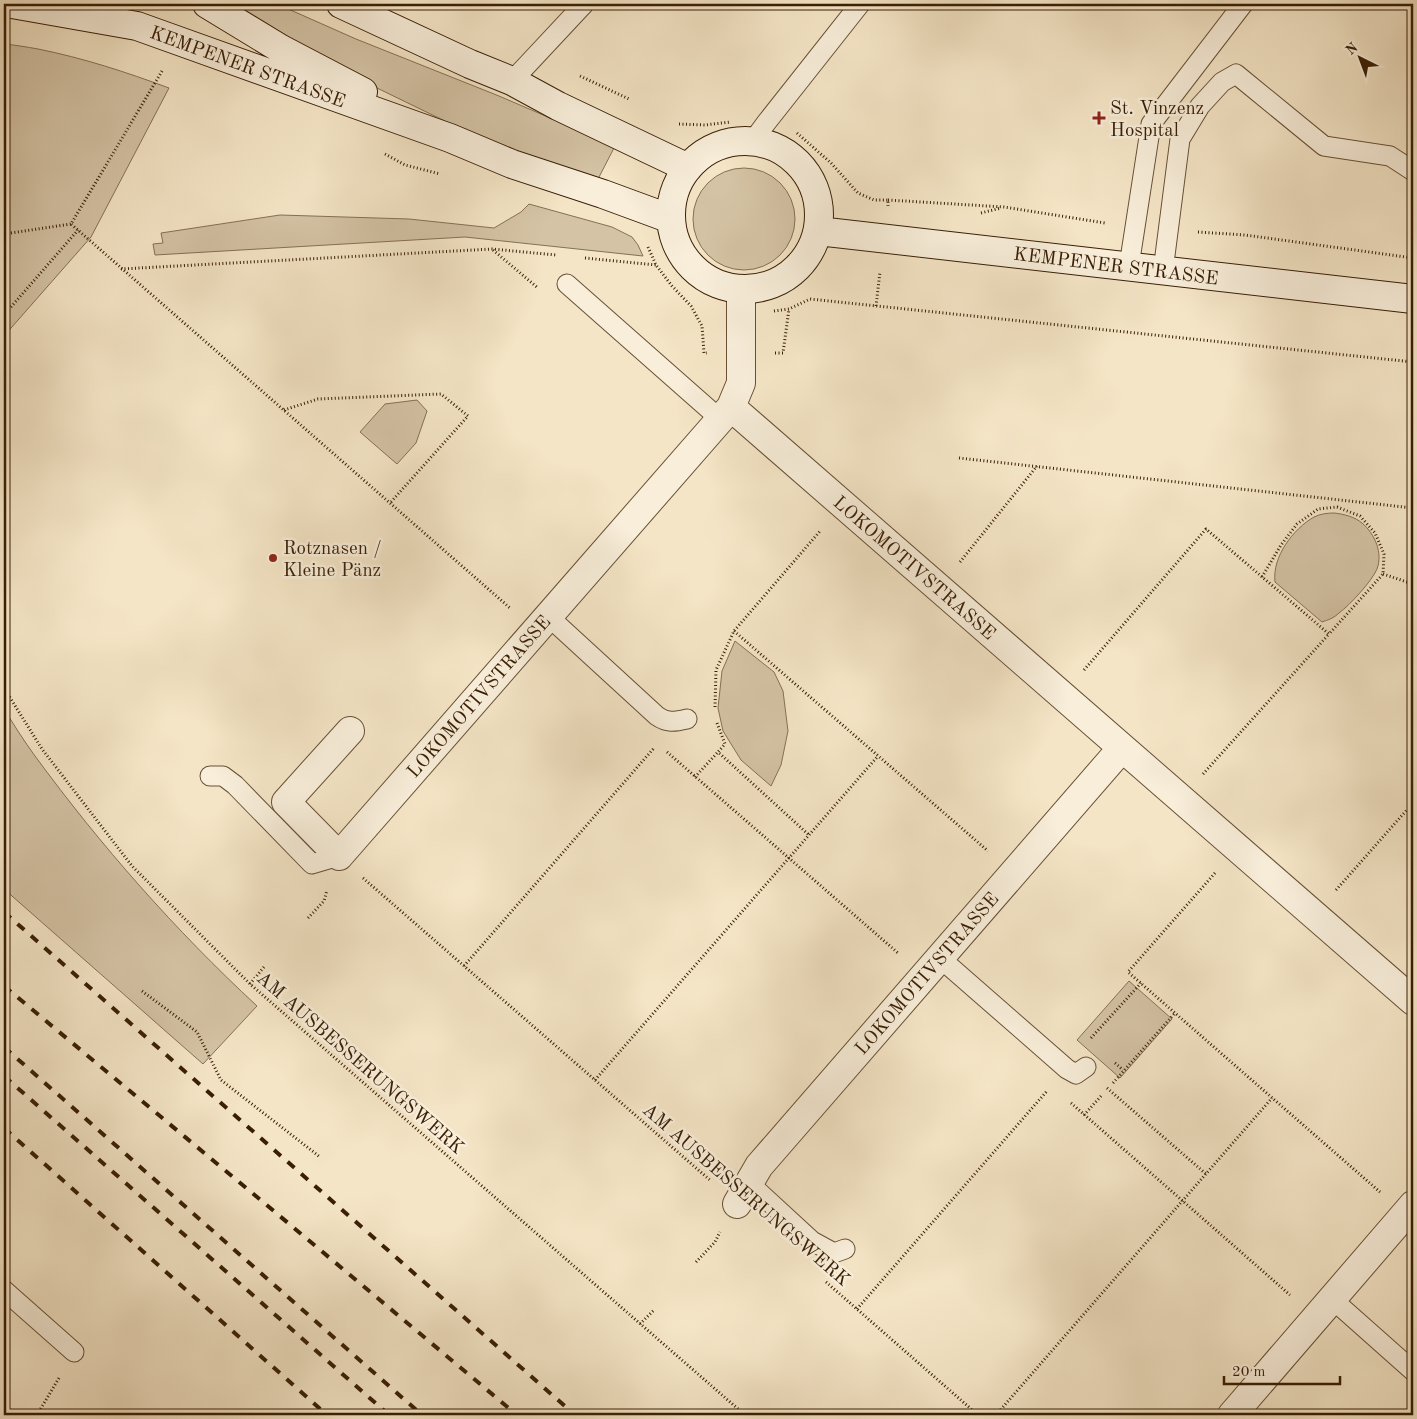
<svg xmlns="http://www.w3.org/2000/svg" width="1417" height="1419" font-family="'Old Standard TT',serif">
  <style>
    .green { fill: #d4c3a5; stroke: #867055 }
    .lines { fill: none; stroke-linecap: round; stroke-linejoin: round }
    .service-casing { stroke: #685035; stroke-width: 21 }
    .minor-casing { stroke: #685035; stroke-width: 30 }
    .secondary-casing { stroke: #391e05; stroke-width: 30 }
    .path { stroke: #391e05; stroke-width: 3; stroke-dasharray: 1 2.5; stroke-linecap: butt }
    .service { stroke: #f8eeda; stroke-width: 19 }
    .minor { stroke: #f8eeda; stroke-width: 28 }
    .secondary { stroke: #f8eeda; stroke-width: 28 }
    .rail { stroke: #391e05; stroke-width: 4; stroke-dasharray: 9 9; stroke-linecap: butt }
    .poi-dot { fill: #8f2418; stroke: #f8eeda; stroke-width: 2 }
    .labels { text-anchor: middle; stroke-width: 5; stroke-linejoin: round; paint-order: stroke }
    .street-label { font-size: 19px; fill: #391e05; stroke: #f8eeda }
    .poi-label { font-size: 19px; fill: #391e05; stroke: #f8eeda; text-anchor: start }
  </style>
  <rect width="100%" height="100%" fill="#f4e5c6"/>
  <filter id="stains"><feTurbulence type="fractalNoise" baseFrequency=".004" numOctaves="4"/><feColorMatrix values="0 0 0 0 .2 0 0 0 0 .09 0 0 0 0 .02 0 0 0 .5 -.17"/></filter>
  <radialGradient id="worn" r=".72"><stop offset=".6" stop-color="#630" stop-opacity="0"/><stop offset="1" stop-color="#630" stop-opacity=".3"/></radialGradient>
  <path class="green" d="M234 4H277L356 39 499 96 615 146 597 181 484 140 342 71Z
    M4 44C15 45 27 47 38 49 83 58 126 72 169 88L91 237 4 336Z
    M693 219a51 51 0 1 1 102 0a51 51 0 1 1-102 0Z
    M529 204 612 227 632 237 638 245 643 256 465 237 155 255 153 244 163 243 161 233 280 215 409 219 494 228 521 212Z
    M417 400 427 411 416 443 397 464 360 432 385 404Z
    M1334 513C1344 514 1355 517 1362 523 1375 534 1383 553 1377 569 1372 581 1350 605 1339 613 1334 618 1328 620 1322 622L1275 582C1272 557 1293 529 1314 517 1320 514 1327 513 1334 513Z
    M735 641 774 672 783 691 788 731 781 765 771 786 741 760 723 731 718 708 722 671Z
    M4 709C14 725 24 741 35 756 101 846 175 930 257 1006L203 1064 4 889Z
    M1129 981 1172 1019 1120 1078 1077 1040Z"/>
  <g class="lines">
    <defs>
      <path id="service" d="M512 81 584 4
        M752 142 766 123 860 4
        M1129 266 1151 124 1243 4
        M1163 271 1180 139 1200 106 1222 82 1236 74 1324 146 1390 156 1413 171
        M567 284 720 419
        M548 616 657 716C667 723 674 722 687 719
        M210 776H223L235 785 312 864 339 856
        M940 958 1067 1069 1076 1074 1086 1067
        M749 1183 812 1241 834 1253 845 1249
        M4 1290 74 1352
        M1332 1299 1413 1371"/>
      <path id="minor" d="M741 290V383L731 407 1413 1001
        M350 731 286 802 339 856 731 407
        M737 1204 759 1166 1122 748
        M1232 1415 1413 1205"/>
      <path id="secondary" d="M12 4 137 26 450 138 512 164 603 194 671 219
        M207 4 281 49 363 92
        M341 4 470 64 512 81 558 106 688 168
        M671 215a74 74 0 1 1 148 0a74 74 0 1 1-148 0Z
        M818 231 1413 299"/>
    </defs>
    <use href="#service" class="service-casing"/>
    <use href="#minor" class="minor-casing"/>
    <use href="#secondary" class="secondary-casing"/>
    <path class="path" d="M162 71 71 224 510 608
      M580 76 629 99
      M679 124 705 125 730 122
      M797 133 831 163 858 193 874 200H888V206
      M385 154 405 165 440 174
      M888 200 1004 207 1105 223
      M981 213 1001 208
      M1198 232 1245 235 1413 258
      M4 234 71 224
      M648 247 656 265 672 286 691 306 702 326 704 353H707
      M493 250 538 288
      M585 258 656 265
      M121 269 492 249 556 255
      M876 306 880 272
      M774 311 789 309 810 299 1413 362
      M4 315 78 230
      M775 353H783L789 309
      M284 410 318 399 441 394 468 416 390 503
      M959 458 1413 508
      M960 562 1037 466
      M1383 574 1413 584
      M1262 577 1281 545 1297 524 1318 509 1337 507 1360 516 1375 533 1384 554 1383 574 1329 634
      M734 631 988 851
      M1084 670 1206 529 1329 634 1203 774
      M4 688 42 749 132 866 250 984 745 1415
      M715 707 716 670 734 631 821 530
      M717 723 725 744 718 752 809 835
      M667 752 898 953
      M695 777 718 752
      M1215 873 1128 972 1380 1192
      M363 878 711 1181
      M1336 890 1413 803
      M308 918 324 901 327 890
      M464 966 654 748
      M250 984 264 967
      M142 991 197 1032 221 1080 320 1157
      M1091 1038 1141 983
      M1115 1063 1123 1070
      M595 1080 878 756
      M1113 1083 1175 1013
      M1107 1088 1206 1174
      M1071 1103 1290 1295
      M1084 1115 1102 1095
      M696 1262 715 1242 720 1232
      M826 1282 978 1415
      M857 1309 1047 1091
      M640 1324 654 1310
      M39 1412 44 1415
      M37 1415 59 1378
      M996 1415 1272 1098"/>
    <use href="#service" class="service"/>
    <use href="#minor" class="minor"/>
    <use href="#secondary" class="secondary"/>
    <path class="rail" d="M4 912 575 1415
      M4 986 263 1202 517 1415
      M4 1047 422 1415
      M4 1076 389 1415
      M4 1128 327 1415"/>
  </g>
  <g class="poi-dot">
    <path d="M1096.5 110.5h5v5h5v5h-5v5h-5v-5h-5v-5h5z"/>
    <circle cx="273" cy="558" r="5"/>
  </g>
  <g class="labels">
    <g class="street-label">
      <text transform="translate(248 66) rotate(20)" y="7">KEMPENER STRASSE</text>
      <text transform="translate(1116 265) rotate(7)" y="7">KEMPENER STRASSE</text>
      <text transform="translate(915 567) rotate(41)" y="7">LOKOMOTIVSTRASSE</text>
      <text transform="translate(478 696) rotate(-49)" y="7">LOKOMOTIVSTRASSE</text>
      <text transform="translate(926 973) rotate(-49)" y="7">LOKOMOTIVSTRASSE</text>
      <text transform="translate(361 1062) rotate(41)" y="7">AM AUSBESSERUNGSWERK</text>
      <text transform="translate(747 1194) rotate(41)" y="7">AM AUSBESSERUNGSWERK</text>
    </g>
    <g class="poi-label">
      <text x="1110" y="114">St. Vinzenz<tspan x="1110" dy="22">Hospital</tspan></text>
      <text x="283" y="554">Rotznasen /<tspan x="283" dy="22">Kleine Pänz</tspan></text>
    </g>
  </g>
  <rect width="1417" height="1419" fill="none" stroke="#f4e5c6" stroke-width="20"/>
  <rect x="5" y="5" width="1407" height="1409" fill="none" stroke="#391e05" stroke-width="2.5"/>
  <rect x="10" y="10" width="1397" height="1399" fill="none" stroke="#391e05"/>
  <g transform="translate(1360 58) rotate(318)" stroke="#f8eeda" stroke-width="4" paint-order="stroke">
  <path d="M0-4L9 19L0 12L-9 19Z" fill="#391e05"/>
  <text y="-8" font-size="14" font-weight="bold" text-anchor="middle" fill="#391e05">N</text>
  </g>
  <path d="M1224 1376v8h116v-8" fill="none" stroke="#391e05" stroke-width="2.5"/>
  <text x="1232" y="1376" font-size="15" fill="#391e05" stroke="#f8eeda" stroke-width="4" paint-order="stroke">20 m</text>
  <rect width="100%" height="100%" filter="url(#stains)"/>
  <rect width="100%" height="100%" fill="url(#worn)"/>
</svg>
